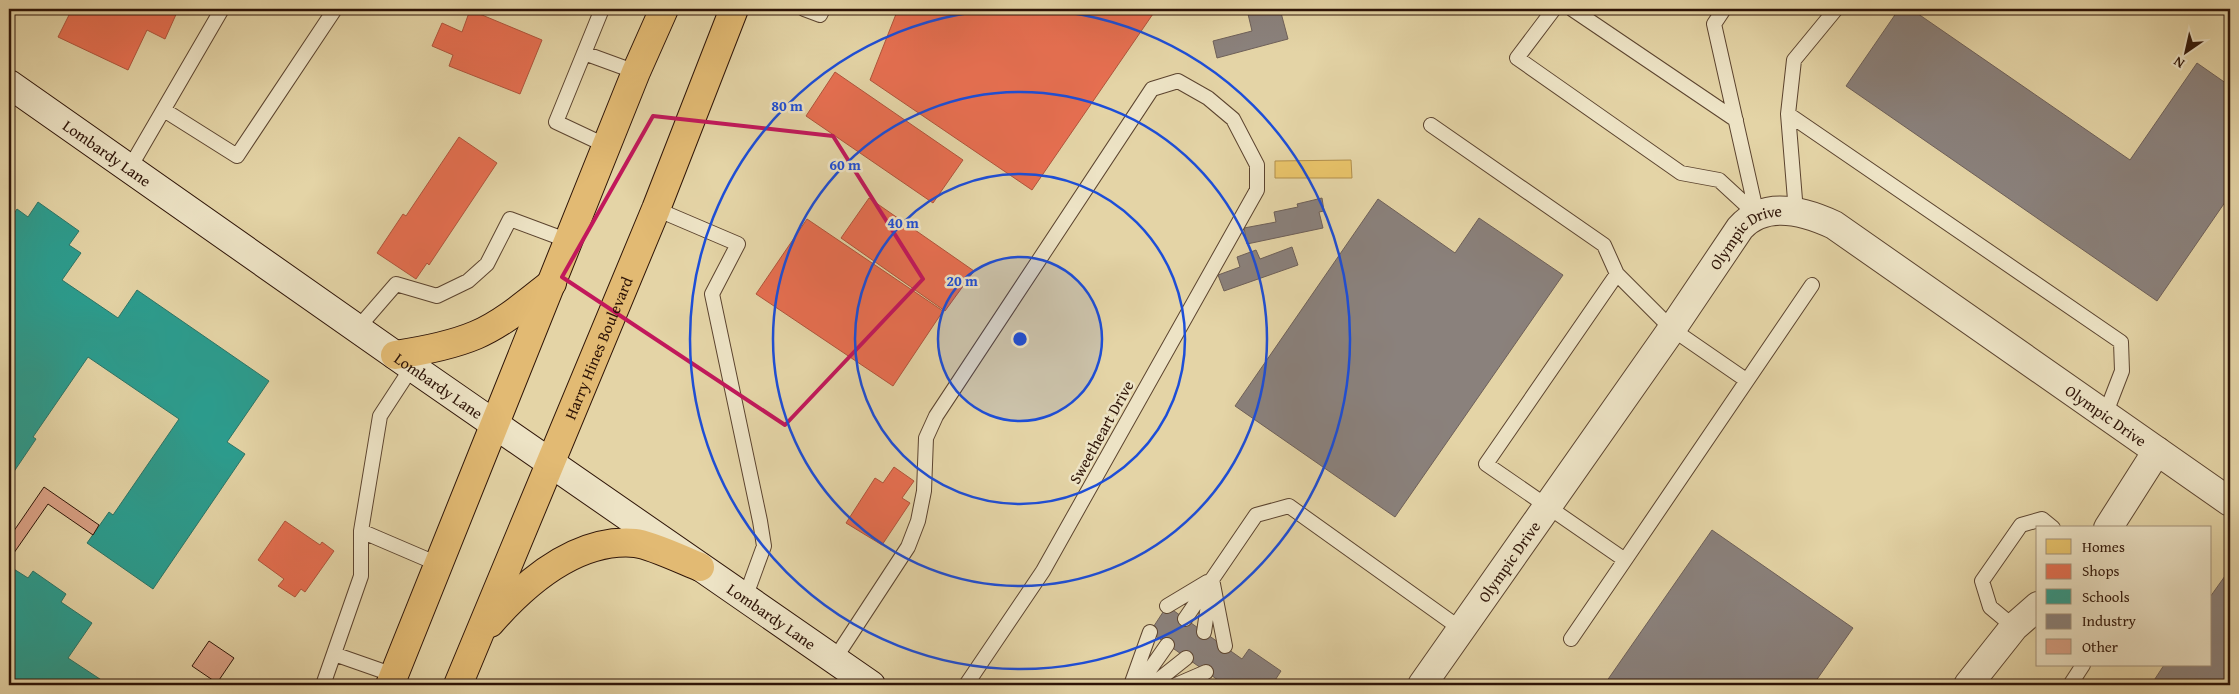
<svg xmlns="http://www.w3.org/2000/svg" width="2239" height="694" font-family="'Gentium Book Plus',serif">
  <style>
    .homes { fill: #e9c46a; stroke: #b18f4c }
    .shops { fill: #e76f51; stroke: #b0543b }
    .schools { fill: #2a9d8f; stroke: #2b7466 }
    .industry { fill: #8a817c; stroke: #6e6059 }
    .building { fill: #daa185; stroke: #2e1407 }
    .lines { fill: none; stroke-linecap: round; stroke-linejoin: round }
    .lane-casing { stroke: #5c442f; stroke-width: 16 }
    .street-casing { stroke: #5c442f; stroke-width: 30 }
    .secondary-casing { stroke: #2e1407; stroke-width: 30 }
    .primary-casing { stroke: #2e1407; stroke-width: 30 }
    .lane { stroke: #ede3c5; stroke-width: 14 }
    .street { stroke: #ede3c5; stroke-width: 28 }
    .secondary { stroke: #ede3c5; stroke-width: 28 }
    .primary { stroke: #e2ba73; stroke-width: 28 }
    .marked { fill: none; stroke: #c2185b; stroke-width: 4; stroke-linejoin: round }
    .ring { fill: none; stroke: #1d4ed8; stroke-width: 2.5 }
    .labels { text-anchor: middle; stroke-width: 5; stroke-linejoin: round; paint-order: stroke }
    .street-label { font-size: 16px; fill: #2e1407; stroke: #ede3c5 }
    .centre { fill: #1d4ed8; stroke: #ede3c5; stroke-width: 2.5 }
    .ring-label { font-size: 15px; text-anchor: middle; font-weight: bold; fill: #1d4ed8; stroke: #ede3c5; stroke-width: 5; stroke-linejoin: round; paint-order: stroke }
  </style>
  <rect width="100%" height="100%" fill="#e4d4a6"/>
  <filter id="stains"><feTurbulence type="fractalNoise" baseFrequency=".004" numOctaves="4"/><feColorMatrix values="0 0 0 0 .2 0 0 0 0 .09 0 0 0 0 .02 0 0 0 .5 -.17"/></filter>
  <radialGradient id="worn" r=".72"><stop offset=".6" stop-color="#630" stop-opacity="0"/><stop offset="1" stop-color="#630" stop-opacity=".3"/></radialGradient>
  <path class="homes" d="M1351 160 1352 178H1275V161Z"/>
  <path class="shops" d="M72 9H175L178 10 165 39 147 30 128 70 58 37Z
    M898 9H1153L1155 11 1032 190 870 80Z
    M470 10 542 40 520 94 449 66 453 55 432 46 442 23 462 32Z
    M835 72 963 160 933 203 806 116Z
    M459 137 497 163 429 265 427 263 416 279 377 253 403 214 406 216Z
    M869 198 974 271 945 311 841 238Z
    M807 219 943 311 893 386 756 294Z
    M894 467 914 481 902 498 910 503 882 545 846 523 875 478 883 483Z
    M285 521 320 545 322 542 334 551 305 592 301 589 295 597 278 586 284 579 258 560Z"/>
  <path class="schools" d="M38 202 79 231 69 245 81 253 62 280 118 318 137 290 269 381 227 442 245 454 153 589 87 543 109 512 113 515 179 419 88 357 33 437 36 439 13 473 9 470V221L17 209 28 217Z
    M9 566 28 578 33 571 66 594 61 602 92 623 68 658 109 685H9Z"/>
  <path class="industry" d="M1269 9H1280L1288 39 1217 58 1213 41 1252 31 1248 14Z
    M1899 9H1911L2130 160 2197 63 2230 86V195L2157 301 1846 86Z
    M1322 198 1324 211 1319 212 1323 228 1247 244 1244 228 1276 222 1274 212 1298 207 1297 204Z
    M1378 199 1455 253 1479 218 1563 275 1395 517 1235 406Z
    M1292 247 1298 265 1224 291 1218 275 1240 267 1237 257 1256 250 1260 259Z
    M1712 530 1853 628 1813 685H1604Z
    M2230 569V685H2151L2164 665H2210V597Z
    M1167 606 1242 659 1249 649 1281 671 1272 685H1225L1150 632Z"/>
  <path class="building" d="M44 487 99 525 93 535 48 504 9 560V538Z
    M209 641 234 658 217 683 192 666Z"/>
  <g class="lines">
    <defs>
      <path id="lane" d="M602 9 556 122 607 146
        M804 9 820 15 823 9
        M1554 9 1517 58 1681 173 1719 180 1757 215
        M1572 9 1736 120
        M1724 9 1714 24 1757 215
        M584 53 636 72
        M164 110 237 156 335 9
        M1788 114 2121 342 2122 371 2105 415
        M1431 125 1604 245 1617 274
        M129 169 222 9
        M656 209 738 244 712 294 760 521 764 546 745 598
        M1796 212 1788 114 1794 60 1836 9
        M357 329 396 284 437 296 468 281 487 264 510 219 569 241
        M361 531 438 564
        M1625 560 1812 285
        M1212 579 1225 646
        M1167 606 1207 582
        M1185 619 1256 515 1289 506 1461 629
        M2014 627 1990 607 1982 581 2021 525 2042 519 2053 528
        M1204 632 1210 592
        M1571 639 1625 560 1486 464 1617 274 1672 329 1746 380
        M334 654 394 675
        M834 660 908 547 918 521 924 491 926 438 936 416 1152 89 1178 81 1208 98 1233 119 1257 165V190L1043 571 966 685
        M323 685 361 576V531L380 416 412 367
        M1131 685 1150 632
        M1139 685 1167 645
        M1152 685 1186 658
        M1176 685 1206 672
        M2070 685 2083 665"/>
      <g id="street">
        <path d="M2108 528 2157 451"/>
        <path id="s1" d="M1422 685 1672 329 1740 228C1765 200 1804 211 1834 225L2230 502"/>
        <path d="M1968 685 2014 627 2038 606"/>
      </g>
      <g id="secondary">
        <path id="s2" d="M9 84 412 367 871 685"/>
      </g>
      <g id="primary">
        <path d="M395 355C422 351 450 346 476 335 504 323 529 301 552 283"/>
        <path d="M490 623C526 582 577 538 635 543 649 544 685 561 700 567"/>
        <path d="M390 685 636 72 664 9"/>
        <path id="s3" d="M458 685 656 209 734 9"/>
      </g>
    </defs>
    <use href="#lane" class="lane-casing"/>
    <use href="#street" class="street-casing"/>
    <use href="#secondary" class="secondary-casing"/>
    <use href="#primary" class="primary-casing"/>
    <use href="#lane" class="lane"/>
    <use href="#street" class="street"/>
    <use href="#secondary" class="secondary"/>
    <use href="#primary" class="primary"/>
  </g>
  <path class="marked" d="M653 116 833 136 923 279 785 425 562 277Z"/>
  <circle cx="1020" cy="339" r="82" fill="#1d4ed8" fill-opacity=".12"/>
  <g class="ring">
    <circle cx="1020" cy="339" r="82"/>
    <circle cx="1020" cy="339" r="165"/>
    <circle cx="1020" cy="339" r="247"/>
    <circle cx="1020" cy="339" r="330"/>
  </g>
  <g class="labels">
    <g class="street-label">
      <text dy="6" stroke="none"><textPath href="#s2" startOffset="120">Lombardy Lane</textPath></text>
      <text dy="6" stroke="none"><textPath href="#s1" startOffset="556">Olympic Drive</textPath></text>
      <text dy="6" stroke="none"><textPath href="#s3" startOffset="365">Harry Hines Boulevard</textPath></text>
      <text dy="6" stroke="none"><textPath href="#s2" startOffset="525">Lombardy Lane</textPath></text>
      <text dy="6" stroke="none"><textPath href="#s1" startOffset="990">Olympic Drive</textPath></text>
      <text transform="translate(1101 432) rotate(-61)" y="6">Sweetheart Drive</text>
      <text dy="6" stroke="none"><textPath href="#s1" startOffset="151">Olympic Drive</textPath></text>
      <text dy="6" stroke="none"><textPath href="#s2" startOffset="930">Lombardy Lane</textPath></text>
    </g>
  </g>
  <circle cx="1020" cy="339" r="8" class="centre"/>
  <g class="ring-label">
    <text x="787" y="111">80 m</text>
    <text x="845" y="170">60 m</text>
    <text x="903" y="228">40 m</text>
    <text x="962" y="286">20 m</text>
  </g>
  <rect width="2239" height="694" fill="none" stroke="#e4d4a6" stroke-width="30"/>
  <rect x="10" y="10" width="2219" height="674" fill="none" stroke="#2e1407" stroke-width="2.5"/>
  <rect x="15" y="15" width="2209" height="664" fill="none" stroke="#2e1407"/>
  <rect x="2036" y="526" width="175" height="140" fill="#ede3c5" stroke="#a19079"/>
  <rect x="2046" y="539" width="25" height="15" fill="#e9c46a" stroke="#a19079"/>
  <text x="2082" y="552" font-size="15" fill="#2e1407">Homes</text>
  <rect x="2046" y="564" width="25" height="15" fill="#e76f51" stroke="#a19079"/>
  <text x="2082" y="576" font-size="15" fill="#2e1407">Shops</text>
  <rect x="2046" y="589" width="25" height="15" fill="#2a9d8f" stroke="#a19079"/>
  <text x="2082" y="602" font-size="15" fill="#2e1407">Schools</text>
  <rect x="2046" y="614" width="25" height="15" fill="#8a817c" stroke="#a19079"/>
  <text x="2082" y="626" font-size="15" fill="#2e1407">Industry</text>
  <rect x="2046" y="639" width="25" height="15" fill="#daa185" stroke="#a19079"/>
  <text x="2082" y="652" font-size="15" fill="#2e1407">Other</text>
  <g transform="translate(2186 52) rotate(214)" stroke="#ede3c5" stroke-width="4" paint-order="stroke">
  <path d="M0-4L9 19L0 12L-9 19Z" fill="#2e1407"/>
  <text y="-8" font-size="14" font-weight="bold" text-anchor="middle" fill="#2e1407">N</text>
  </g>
  <rect width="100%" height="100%" filter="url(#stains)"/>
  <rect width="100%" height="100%" fill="url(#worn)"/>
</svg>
